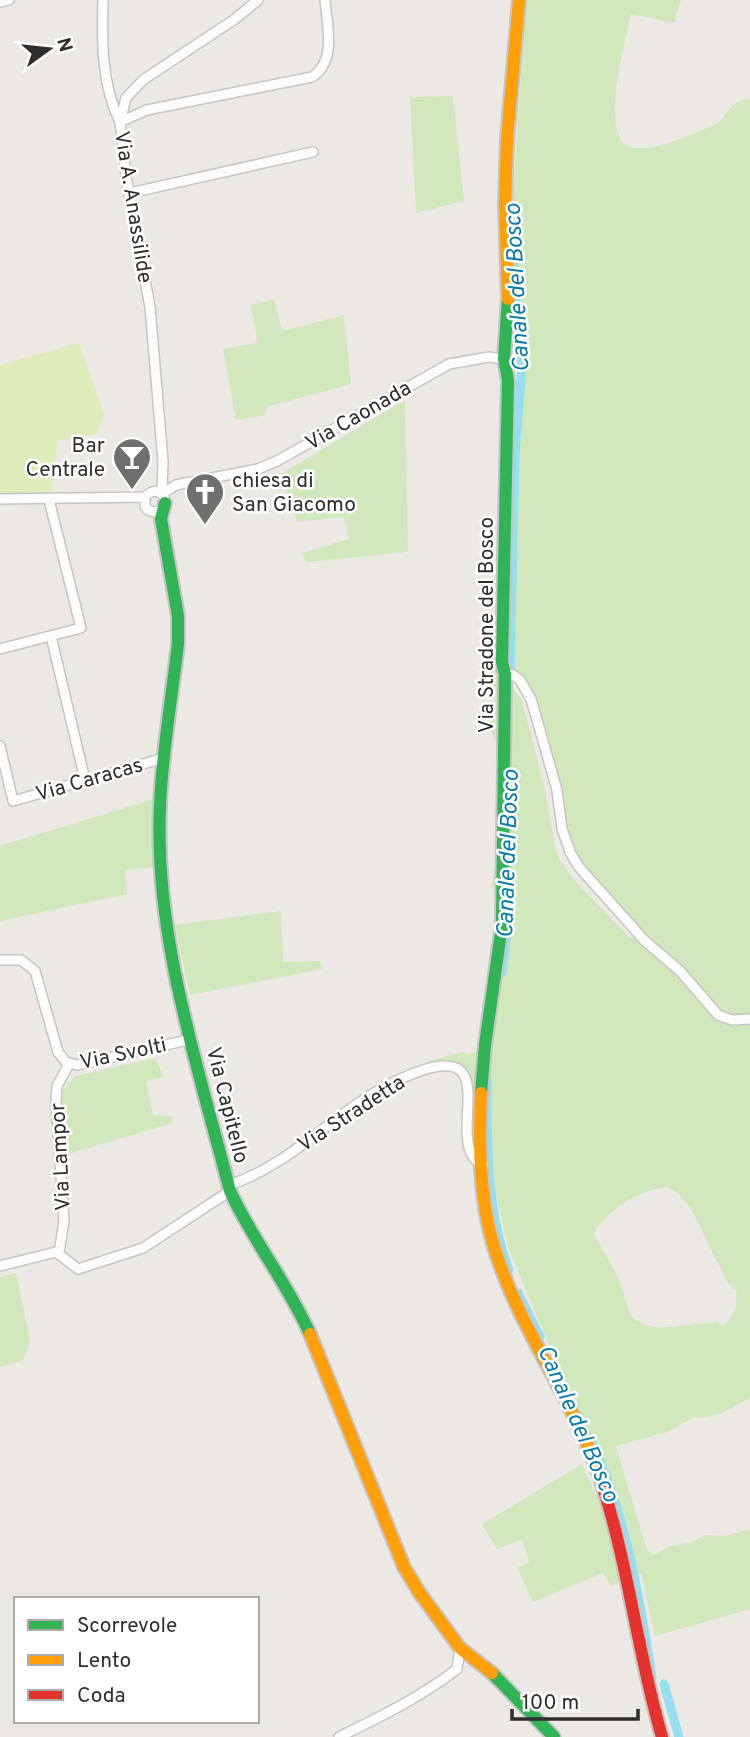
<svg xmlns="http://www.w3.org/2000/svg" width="750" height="1737" font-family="Overpass,sans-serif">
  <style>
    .green { fill: #d0e8bc; fill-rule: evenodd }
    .pitch { fill: #ddecb9 }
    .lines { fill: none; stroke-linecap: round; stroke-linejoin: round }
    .canal { stroke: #95dff0; stroke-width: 9 }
    .street-casing { stroke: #c6c5c5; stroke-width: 12 }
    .fast-casing { stroke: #c6c5c5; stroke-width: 16 }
    .slow-casing { stroke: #c6c5c5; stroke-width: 16 }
    .jam-casing { stroke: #c6c5c5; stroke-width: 16 }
    .street { stroke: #fcfcfb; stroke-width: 9 }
    .fast { stroke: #30b455; stroke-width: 12 }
    .slow { stroke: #ff9f0a; stroke-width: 12 }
    .jam { stroke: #e5322d; stroke-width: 12 }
    .labels { text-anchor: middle; stroke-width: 5; stroke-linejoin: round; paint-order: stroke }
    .street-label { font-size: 21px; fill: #2e2e2e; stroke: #fff }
    .poi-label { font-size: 21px; fill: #2e2e2e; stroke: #fff; text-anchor: end }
    .water-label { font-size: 23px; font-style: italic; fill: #067ca9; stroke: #fff }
  </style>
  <rect width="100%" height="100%" fill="#ece8e4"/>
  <path class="green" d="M526 0H681L674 23 631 14C626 39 596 144 634 148 658 151 690 134 712 126 729 119 726 101 750 99V1398L722 1413 701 1418 694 1417 667 1432 616 1446 643 1537 647 1550 653 1555 671 1546 693 1542 705 1535 726 1536 750 1529V1609L655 1636 641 1573 611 1586 603 1573 533 1602 517 1568 529 1562 522 1540 497 1549 482 1524 582 1464 615 1538 630 1532 587 1425 562 1376 508 1247 495 1190 493 1170 476 1127 472 1077 462 1067 441 1068 428 1074 429 1061 462 1052 468 1054 476 1052 480 1047 479 1033 490 988 488 981 495 964 494 908 497 902 492 883 498 851 495 823 500 796 497 788 500 756 491 729V715L494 703 495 689 488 683 492 666 498 665 509 684 522 700 545 790 555 847 560 861 577 883 629 937H646L572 855 558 787 519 676 510 664 515 447 523 385 524 351 517 293 513 193ZM668 1187C695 1201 703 1238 718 1263 724 1273 726 1285 736 1290 738 1306 735 1315 723 1326L717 1322 658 1328 643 1324 631 1317 617 1274 593 1234C608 1209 639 1190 668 1187Z
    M453 96 464 201 416 213 410 97Z
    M274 299 282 331 344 315 351 384 266 407V415L236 420 223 349 258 343 251 305Z
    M405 400 408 552 306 562 302 553 349 539 344 517 297 522 281 474Z
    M157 798 154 867 125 870 127 894 0 921V846Z
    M281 911 283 962 320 961 322 969 190 995 175 925Z
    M155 1058 164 1077 146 1081 153 1115 171 1116 173 1123 65 1155 61 1115 62 1092 75 1076Z
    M16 1273 30 1340 24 1360 0 1367V1277Z"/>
  <path class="pitch" d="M79 343 104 414 97 434 58 441 51 497 0 496V365Z"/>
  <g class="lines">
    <path class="canal" d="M510 679 515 453 522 365 514 264
      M502 973 507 931
      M487 1080C487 1145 486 1209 509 1270
      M518 1293 540 1337
      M589 1437C626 1512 639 1595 652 1677
      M664 1684 679 1737"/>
    <defs>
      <path id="street" d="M103 0C102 42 101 83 120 122L147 110 312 77C337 61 327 25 325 0
        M0 2 9 0
        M130 193 313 152
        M162 494 163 461 150 307 126 176 120 122 126 98 143 80 235 19 258 0
        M162 494 176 485 258 469 277 461 449 364 489 357 504 359
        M0 499 145 497
        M164 506C160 513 154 513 148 510L145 506V497C151 490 159 489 164 497
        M51 636 85 780
        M0 649 81 628 49 500
        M507 674 513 675 520 680 531 699 557 790 562 829 571 854 579 867 644 940 681 972 718 1015 732 1020 750 1019
        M0 746 13 801 164 758
        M0 960H21L35 971 58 1052 66 1062 77 1065 192 1039
        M229 1185C292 1165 337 1109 396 1081 518 1024 437 1145 483 1165
        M59 1253 64 1221 56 1102 57 1086 69 1064
        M0 1266 56 1252 78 1269 143 1248 230 1191
        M339 1737C380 1717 421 1697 457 1669L460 1648"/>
      <path id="fast" d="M165 503 161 519 178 616V643C172 697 162 752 160 806 154 937 198 1066 230 1191 253 1241 288 1284 310 1334
        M481 1093 485 1045 502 925 505 674 502 662 508 380 504 359 508 299
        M492 1673 554 1737"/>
      <path id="slow" d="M508 299 505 203 507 140 519 0
        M481 1093C479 1143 479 1199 494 1247 520 1332 577 1403 603 1487
        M310 1334 404 1567 419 1592 460 1648 492 1673"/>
      <path id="jam" d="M603 1487C629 1569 638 1655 662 1737"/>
    </defs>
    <use href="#street" class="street-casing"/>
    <use href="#fast" class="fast-casing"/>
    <use href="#slow" class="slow-casing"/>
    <use href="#jam" class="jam-casing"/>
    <use href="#street" class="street"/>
    <use href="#fast" class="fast"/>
    <use href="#slow" class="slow"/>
    <use href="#jam" class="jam"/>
  </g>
  <defs>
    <symbol id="bar-pin" viewBox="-11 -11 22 30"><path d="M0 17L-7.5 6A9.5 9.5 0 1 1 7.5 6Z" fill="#706f6e" stroke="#fff"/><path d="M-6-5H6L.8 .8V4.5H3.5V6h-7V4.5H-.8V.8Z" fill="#fff"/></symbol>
    <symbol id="church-pin" viewBox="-11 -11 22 30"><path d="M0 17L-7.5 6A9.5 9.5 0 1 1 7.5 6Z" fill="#706f6e" stroke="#fff"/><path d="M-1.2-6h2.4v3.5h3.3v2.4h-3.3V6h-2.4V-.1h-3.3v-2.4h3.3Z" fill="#fff"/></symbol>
  </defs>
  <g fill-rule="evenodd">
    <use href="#bar-pin" x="110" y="435" width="44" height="60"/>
    <use href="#church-pin" x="183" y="470" width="44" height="60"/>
  </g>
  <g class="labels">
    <g class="street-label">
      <text transform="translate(134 207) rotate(81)" y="7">Via A. Anassilide</text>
      <text transform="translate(358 415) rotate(-30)" y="7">Via Caonada</text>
      <text transform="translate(486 625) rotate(-90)" y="7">Via Stradone del Bosco</text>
      <text transform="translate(89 779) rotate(-16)" y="7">Via Caracas</text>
      <text transform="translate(123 1053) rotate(-12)" y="7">Via Svolti</text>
      <text transform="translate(228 1105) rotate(76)" y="7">Via Capitello</text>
      <text transform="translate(351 1113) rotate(-33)" y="7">Via Stradetta</text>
      <text transform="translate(60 1157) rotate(-93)" y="7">Via Lampor</text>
    </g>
    <g class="poi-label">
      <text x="105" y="452">Bar<tspan x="105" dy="24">Centrale</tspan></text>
      <text x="232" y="487" text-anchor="start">chiesa di<tspan x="232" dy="24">San Giacomo</tspan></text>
    </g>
    <g class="water-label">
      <text transform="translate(516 288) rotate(-93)" y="8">Canale del Bosco</text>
      <text transform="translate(507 854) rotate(-88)" y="8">Canale del Bosco</text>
      <text transform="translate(579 1423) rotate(66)" y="8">Canale del Bosco</text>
    </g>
  </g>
  <rect x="14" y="1597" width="245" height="126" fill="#ffffff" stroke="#ababab" stroke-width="2"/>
  <rect x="28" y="1620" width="35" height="10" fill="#30b455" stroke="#ababab" stroke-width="2"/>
  <text x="77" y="1632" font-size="21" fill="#2e2e2e">Scorrevole</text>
  <rect x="28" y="1655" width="35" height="10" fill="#ff9f0a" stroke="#ababab" stroke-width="2"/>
  <text x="77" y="1667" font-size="21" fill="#2e2e2e">Lento</text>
  <rect x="28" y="1690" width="35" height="10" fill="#e5322d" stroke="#ababab" stroke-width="2"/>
  <text x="77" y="1702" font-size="21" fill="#2e2e2e">Coda</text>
  <g transform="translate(49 49) rotate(75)" stroke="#ffffff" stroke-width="5" paint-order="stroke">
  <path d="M0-5L12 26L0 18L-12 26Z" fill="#2e2e2e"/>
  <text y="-10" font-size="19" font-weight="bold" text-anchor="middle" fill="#2e2e2e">N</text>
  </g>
  <path d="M512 1709v10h126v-10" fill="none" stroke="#2e2e2e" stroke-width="3.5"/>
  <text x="522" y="1709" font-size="21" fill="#2e2e2e" stroke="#ffffff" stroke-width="5" paint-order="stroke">100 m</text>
</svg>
